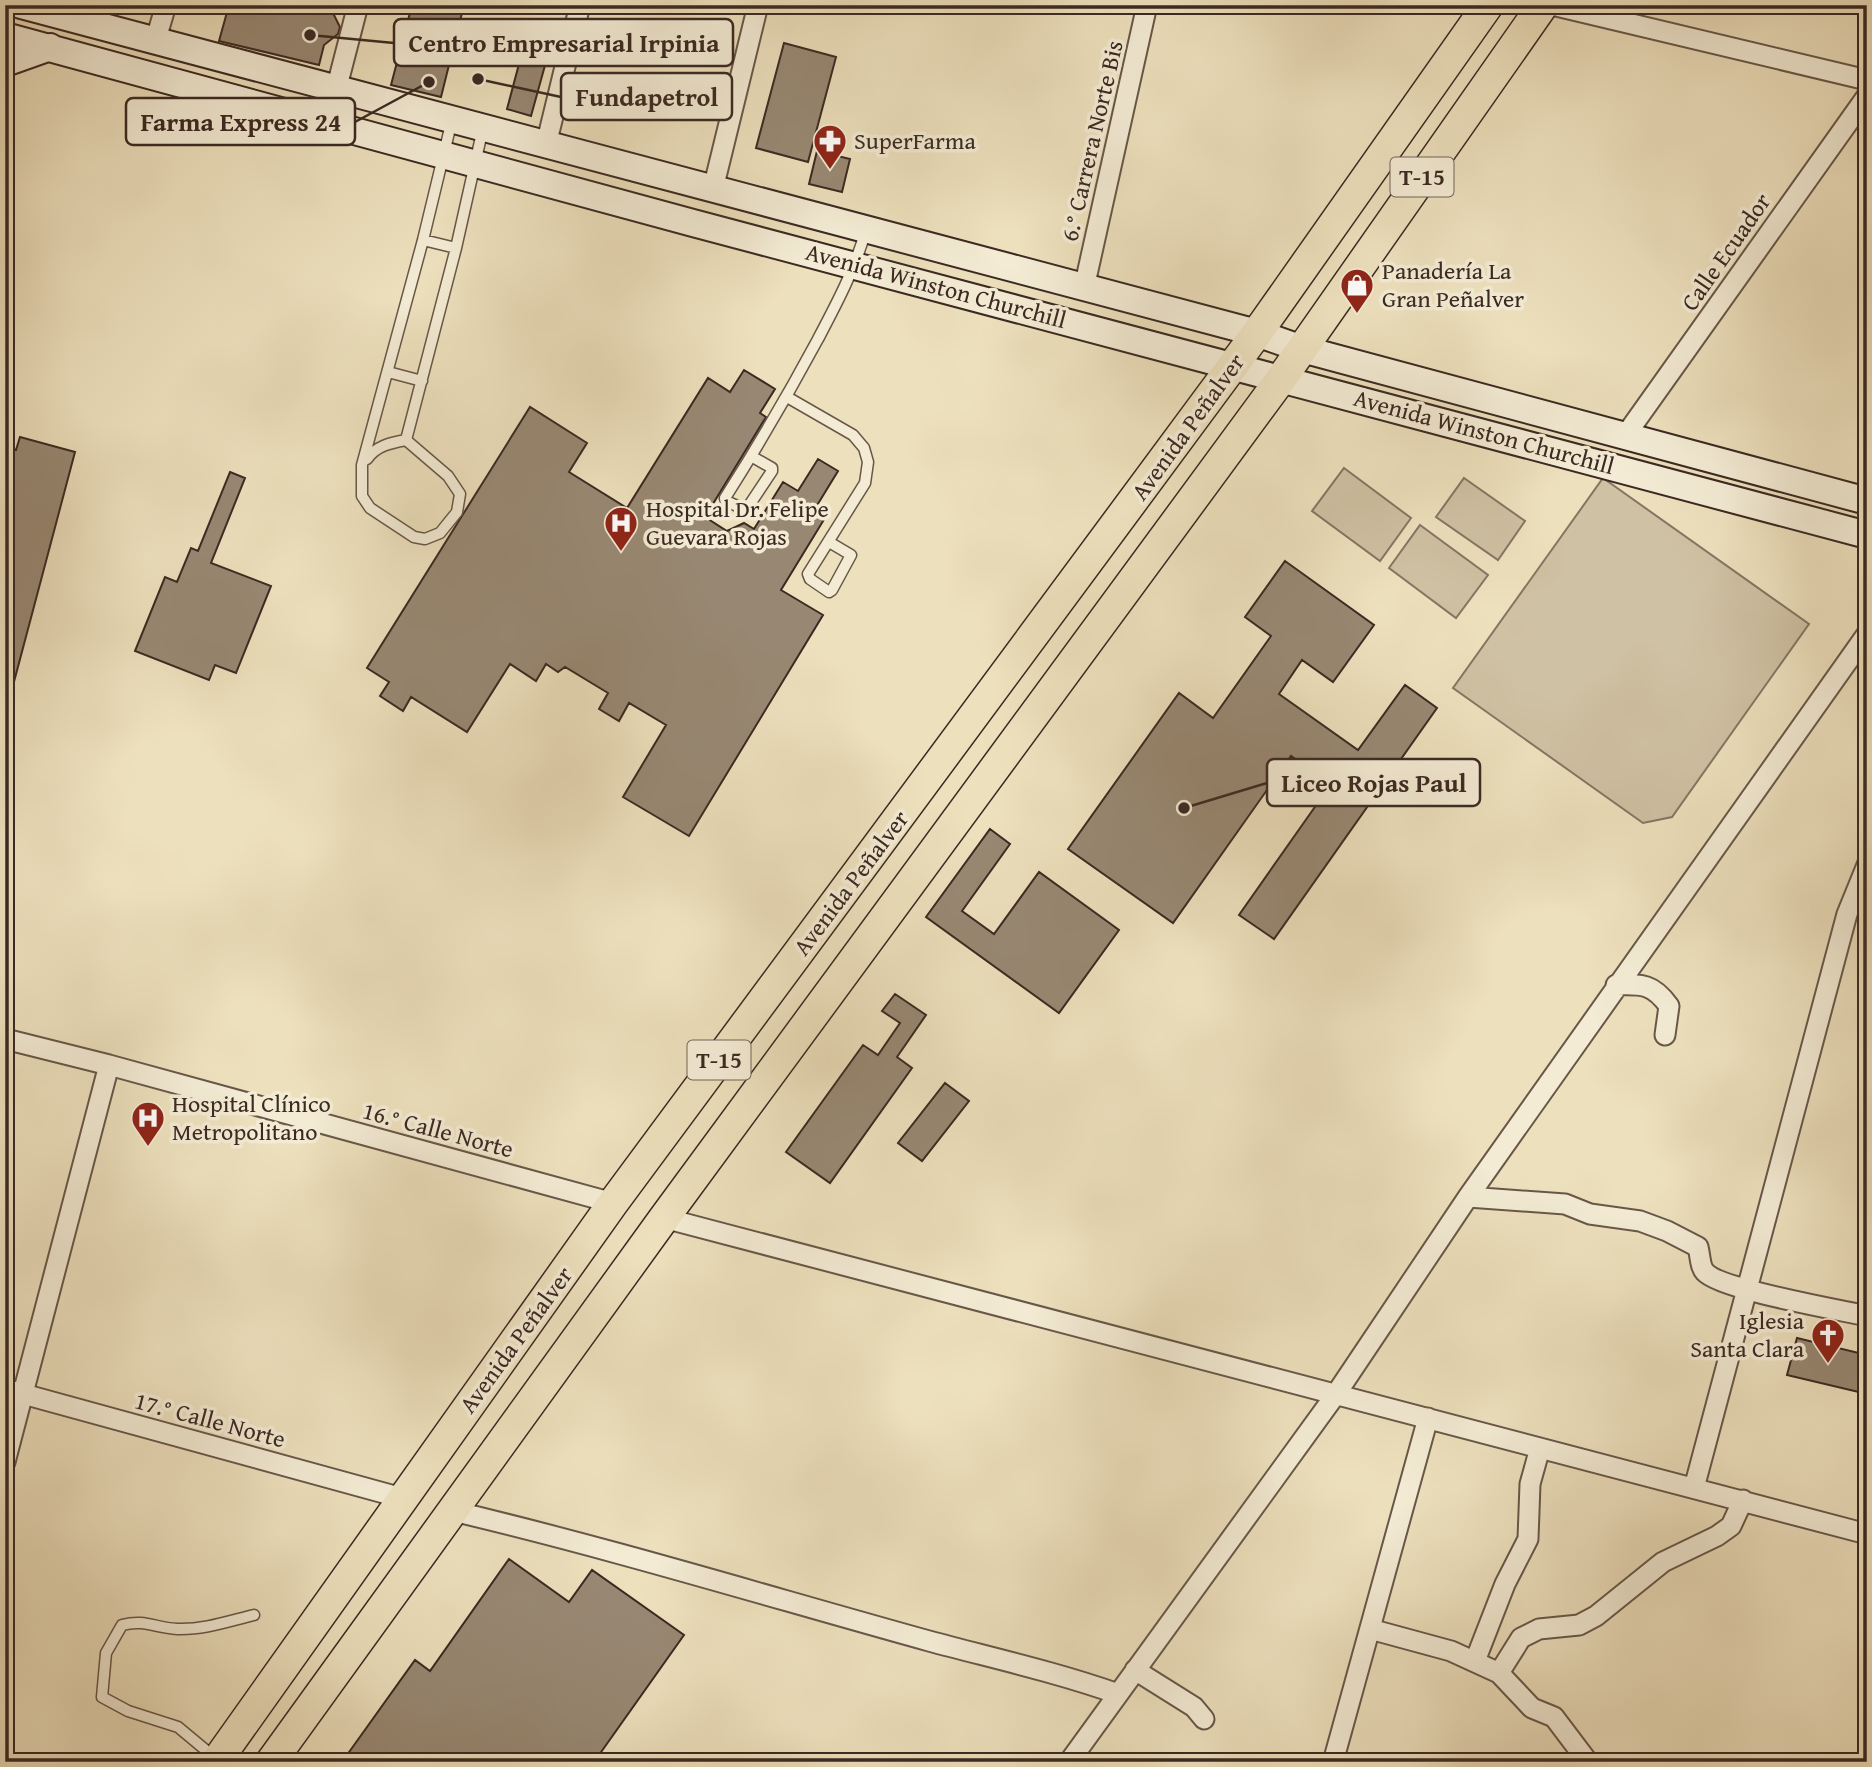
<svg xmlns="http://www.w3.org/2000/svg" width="1872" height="1767" font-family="'Gentium Book Plus',serif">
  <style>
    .green { fill: #cfc1a3; stroke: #857562; stroke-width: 2 }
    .building { fill: #988873; stroke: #3b2922; stroke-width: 2 }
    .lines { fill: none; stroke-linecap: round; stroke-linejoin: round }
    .lane-casing { stroke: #685749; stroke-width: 13 }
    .street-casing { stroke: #685749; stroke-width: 23 }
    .secondary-casing { stroke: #3b2922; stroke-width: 30 }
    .primary-casing { stroke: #3b2922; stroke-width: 33 }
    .lane { stroke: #f3ebd4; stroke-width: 10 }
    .street { stroke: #f3ebd4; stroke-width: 19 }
    .secondary { stroke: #f3ebd4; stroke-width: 26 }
    .primary { stroke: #ede0bd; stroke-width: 30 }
    .labels { text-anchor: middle; stroke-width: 7; stroke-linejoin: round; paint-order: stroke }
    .shield { fill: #f3ebd4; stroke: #726357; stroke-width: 2 }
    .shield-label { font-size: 23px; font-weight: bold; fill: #3b2922 }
    .poi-label { font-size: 24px; fill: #3b2922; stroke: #f3ebd4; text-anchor: start }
    .street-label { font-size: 24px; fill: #3b2922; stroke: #f3ebd4 }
    .leader { fill: none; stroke: #3b2922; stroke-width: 2.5 }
    .callout-dot { fill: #3b2922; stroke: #f3ebd4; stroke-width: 2.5 }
    .callout { fill: #f3ebd4; stroke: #3b2922; stroke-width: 2.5 }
    .callout-label { font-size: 26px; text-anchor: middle; font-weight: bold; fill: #3b2922 }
  </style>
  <rect width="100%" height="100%" fill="#ede0bd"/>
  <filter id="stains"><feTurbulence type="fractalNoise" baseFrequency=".00286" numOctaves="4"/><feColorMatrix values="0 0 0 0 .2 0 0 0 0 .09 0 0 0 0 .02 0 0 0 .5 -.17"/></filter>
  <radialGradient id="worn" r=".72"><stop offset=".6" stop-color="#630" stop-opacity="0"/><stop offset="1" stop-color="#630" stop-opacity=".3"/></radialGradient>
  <path class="green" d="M1344 468 1411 518 1380 561 1312 511Z
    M1464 478 1525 521 1498 560 1436 517Z
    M1603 478 1809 624 1672 817 1643 823 1453 688Z
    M1420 525 1488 575 1456 618 1389 568Z"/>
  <path class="building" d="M229 5H329L340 27 338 34 324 45 319 65 219 41Z
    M412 5H464L441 97 391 85Z
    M527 34 552 40 531 116 507 109Z
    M784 43 836 57 808 162 756 148Z
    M817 151 850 159 842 192 809 184Z
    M744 370 775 389 760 413 766 417 705 517 727 531 744 523 754 529 783 482 798 491 818 459 838 471 816 507 828 513 781 590 823 615 689 836 623 797 666 725 629 703 619 721 599 709 608 693 565 667 558 672 546 664 536 681 510 664 467 732 411 697 403 711 380 696 389 682 367 668 530 407 587 443 569 472 627 508 708 378 730 392Z
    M20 437 75 452 11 693 5 692V447L16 450Z
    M230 472 245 478 211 563 271 586 236 673 215 665 209 680 135 651 165 577 177 582 191 548 198 551Z
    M1285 561 1374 625 1333 682 1302 660 1279 694 1358 750 1405 685 1437 708 1274 939 1239 915 1331 784 1291 756 1173 923 1068 849 1179 693 1213 718 1271 636 1245 617Z
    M990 829 1010 844 962 911 994 934 1039 872 1119 930 1059 1013 926 917Z
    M895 994 926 1015 897 1057 912 1068 830 1183 786 1152 863 1045 878 1055 900 1023 882 1011Z
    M945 1083 969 1101 922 1161 898 1143Z
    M1797 1338 1867 1355V1394L1787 1375Z
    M509 1559 569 1602 592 1570 684 1635 594 1762H342L415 1660 430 1671Z"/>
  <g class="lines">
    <defs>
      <path id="lane" d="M452 120 423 240 362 465V496L370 508 414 537 425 539 440 533 457 512 460 494 448 476 406 440 456 248 483 128
        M423 240 456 248
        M388 372 422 381
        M787 397 853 435 864 448 868 462 865 483 808 574 810 579 829 592 832 590 851 555 829 542
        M751 456 772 468V471L746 510 726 501 725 498C758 446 789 393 818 339 838 301 854 271 866 230
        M367 459C376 446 390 443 406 440
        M214 1757 178 1727 128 1711 102 1697 106 1653 122 1625C145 1619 155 1628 177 1629 204 1630 229 1621 254 1615"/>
      <path id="street" d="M1552 5 1867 80
        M155 42 166 5
        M336 90 358 5
        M546 145 580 5
        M713 189 758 5
        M1084 288 1147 5
        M1625 436 1867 96
        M1616 985C1643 984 1653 984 1669 1006L1665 1035
        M5 1039 109 1065 613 1203
        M1468 1197 1565 1204 1590 1214 1640 1221 1667 1231 1698 1247C1700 1254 1700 1267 1705 1272 1719 1289 1840 1310 1867 1316
        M664 1218 1867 1534
        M5 1389 402 1498
        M5 1462 109 1065
        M1694 1488 1847 914 1867 865
        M453 1511C613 1549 770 1597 929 1641 992 1658 1056 1672 1118 1694
        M1370 1629 1451 1651 1499 1673 1532 1708 1554 1717 1588 1762
        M1475 1661 1505 1584 1528 1539 1530 1484 1540 1448
        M1135 1670 1194 1707 1204 1719
        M1499 1673 1521 1638 1539 1629 1579 1625 1596 1616 1663 1562 1717 1536 1731 1526 1743 1500
        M1069 1762 1336 1394 1468 1197 1867 634
        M1333 1762 1428 1418"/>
      <path id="secondary" d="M21 5 1257 333 1302 349 1867 501
        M5 36 693 223 1867 535
        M5 63 50 47"/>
      <path id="primary" d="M216 1762 613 1203 1257 333 1488 5
        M271 1762 664 1218 1281 379 1543 5"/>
    </defs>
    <use href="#lane" class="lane-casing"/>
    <use href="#street" class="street-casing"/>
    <use href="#secondary" class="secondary-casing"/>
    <use href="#primary" class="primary-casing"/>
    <use href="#lane" class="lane"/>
    <use href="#street" class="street"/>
    <use href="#secondary" class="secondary"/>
    <use href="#primary" class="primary"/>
  </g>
  <defs>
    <symbol id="pharmacy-pin" viewBox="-11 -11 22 30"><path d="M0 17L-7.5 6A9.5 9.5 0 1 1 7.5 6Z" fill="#8f2418" stroke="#f3ebd4"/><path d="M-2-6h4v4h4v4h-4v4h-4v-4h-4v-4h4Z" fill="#fff"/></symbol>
    <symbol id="shop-pin" viewBox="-11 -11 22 30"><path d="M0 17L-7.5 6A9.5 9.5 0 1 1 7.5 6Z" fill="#8f2418" stroke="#f3ebd4"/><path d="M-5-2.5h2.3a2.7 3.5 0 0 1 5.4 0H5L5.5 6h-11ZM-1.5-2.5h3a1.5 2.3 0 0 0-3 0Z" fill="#fff"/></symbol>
    <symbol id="hospital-pin" viewBox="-11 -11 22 30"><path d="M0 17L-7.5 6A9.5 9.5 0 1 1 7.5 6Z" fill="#8f2418" stroke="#f3ebd4"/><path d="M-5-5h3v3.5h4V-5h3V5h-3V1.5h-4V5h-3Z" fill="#fff"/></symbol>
    <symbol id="church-pin" viewBox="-11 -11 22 30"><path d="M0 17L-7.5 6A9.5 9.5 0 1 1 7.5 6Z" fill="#8f2418" stroke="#f3ebd4"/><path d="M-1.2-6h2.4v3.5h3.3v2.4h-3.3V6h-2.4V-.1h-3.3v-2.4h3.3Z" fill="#fff"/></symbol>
  </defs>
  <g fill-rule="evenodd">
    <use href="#pharmacy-pin" x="811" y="122" width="38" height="52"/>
    <use href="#shop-pin" x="1338" y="266" width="38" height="52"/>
    <use href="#hospital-pin" x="602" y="504" width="38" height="52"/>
    <use href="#hospital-pin" x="129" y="1099" width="38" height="52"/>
    <use href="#church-pin" x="1809" y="1316" width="38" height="52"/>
  </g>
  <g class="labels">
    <g class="shield">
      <rect x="1390.5" y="157.5" width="63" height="39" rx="5"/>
      <rect x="687.5" y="1040.5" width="63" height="39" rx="5"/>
    </g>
    <g class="shield-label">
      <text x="1422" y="185">T-15</text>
      <text x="719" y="1068">T-15</text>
    </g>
    <g class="poi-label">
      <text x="854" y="149">SuperFarma</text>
      <text x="1382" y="279">Panadería La<tspan x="1382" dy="28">Gran Peñalver</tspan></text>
      <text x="646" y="517">Hospital Dr. Felipe<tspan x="646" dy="28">Guevara Rojas</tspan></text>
      <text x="172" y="1112">Hospital Clínico<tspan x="172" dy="28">Metropolitano</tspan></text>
      <text x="1804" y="1329" text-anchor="end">Iglesia<tspan x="1804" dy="28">Santa Clara</tspan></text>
    </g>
    <g class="street-label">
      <text transform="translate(1092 141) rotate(-77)" y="8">6.° Carrera Norte Bis</text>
      <text transform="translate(1726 252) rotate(-55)" y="8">Calle Ecuador</text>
      <text transform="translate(936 286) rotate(15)" y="8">Avenida Winston Churchill</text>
      <text transform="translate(1188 427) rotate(-54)" y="8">Avenida Peñalver</text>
      <text transform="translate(1484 432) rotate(15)" y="8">Avenida Winston Churchill</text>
      <text transform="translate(851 883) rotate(-53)" y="8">Avenida Peñalver</text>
      <text transform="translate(438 1130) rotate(15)" y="8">16.° Calle Norte</text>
      <text transform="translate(516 1340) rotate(-54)" y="8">Avenida Peñalver</text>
      <text transform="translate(210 1420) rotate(15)" y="8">17.° Calle Norte</text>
    </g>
  </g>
  <path class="leader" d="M310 35L394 43M478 79L561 97M429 82L355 122M1184 808L1267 783"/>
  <g class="callout-dot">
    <circle cx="310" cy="35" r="7"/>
    <circle cx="478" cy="79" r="7"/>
    <circle cx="429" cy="82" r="7"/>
    <circle cx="1184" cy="808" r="7"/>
  </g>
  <g class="callout">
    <rect x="394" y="19" width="339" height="47" rx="7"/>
    <rect x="561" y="73" width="171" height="47" rx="7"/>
    <rect x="126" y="98" width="229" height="47" rx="7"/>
    <rect x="1267" y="759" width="213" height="47" rx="7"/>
  </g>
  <g class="callout-label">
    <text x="564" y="52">Centro Empresarial Irpinia</text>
    <text x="647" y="106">Fundapetrol</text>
    <text x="241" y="131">Farma Express 24</text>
    <text x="1374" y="792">Liceo Rojas Paul</text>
  </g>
  <rect width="1872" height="1767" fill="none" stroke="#ede0bd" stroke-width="28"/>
  <rect x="7" y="7" width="1858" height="1753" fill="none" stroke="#3b2922" stroke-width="3.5"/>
  <rect x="14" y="14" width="1844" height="1739" fill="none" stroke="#3b2922" stroke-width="2"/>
  <rect width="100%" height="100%" filter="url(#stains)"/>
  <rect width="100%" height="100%" fill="url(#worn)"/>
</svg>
